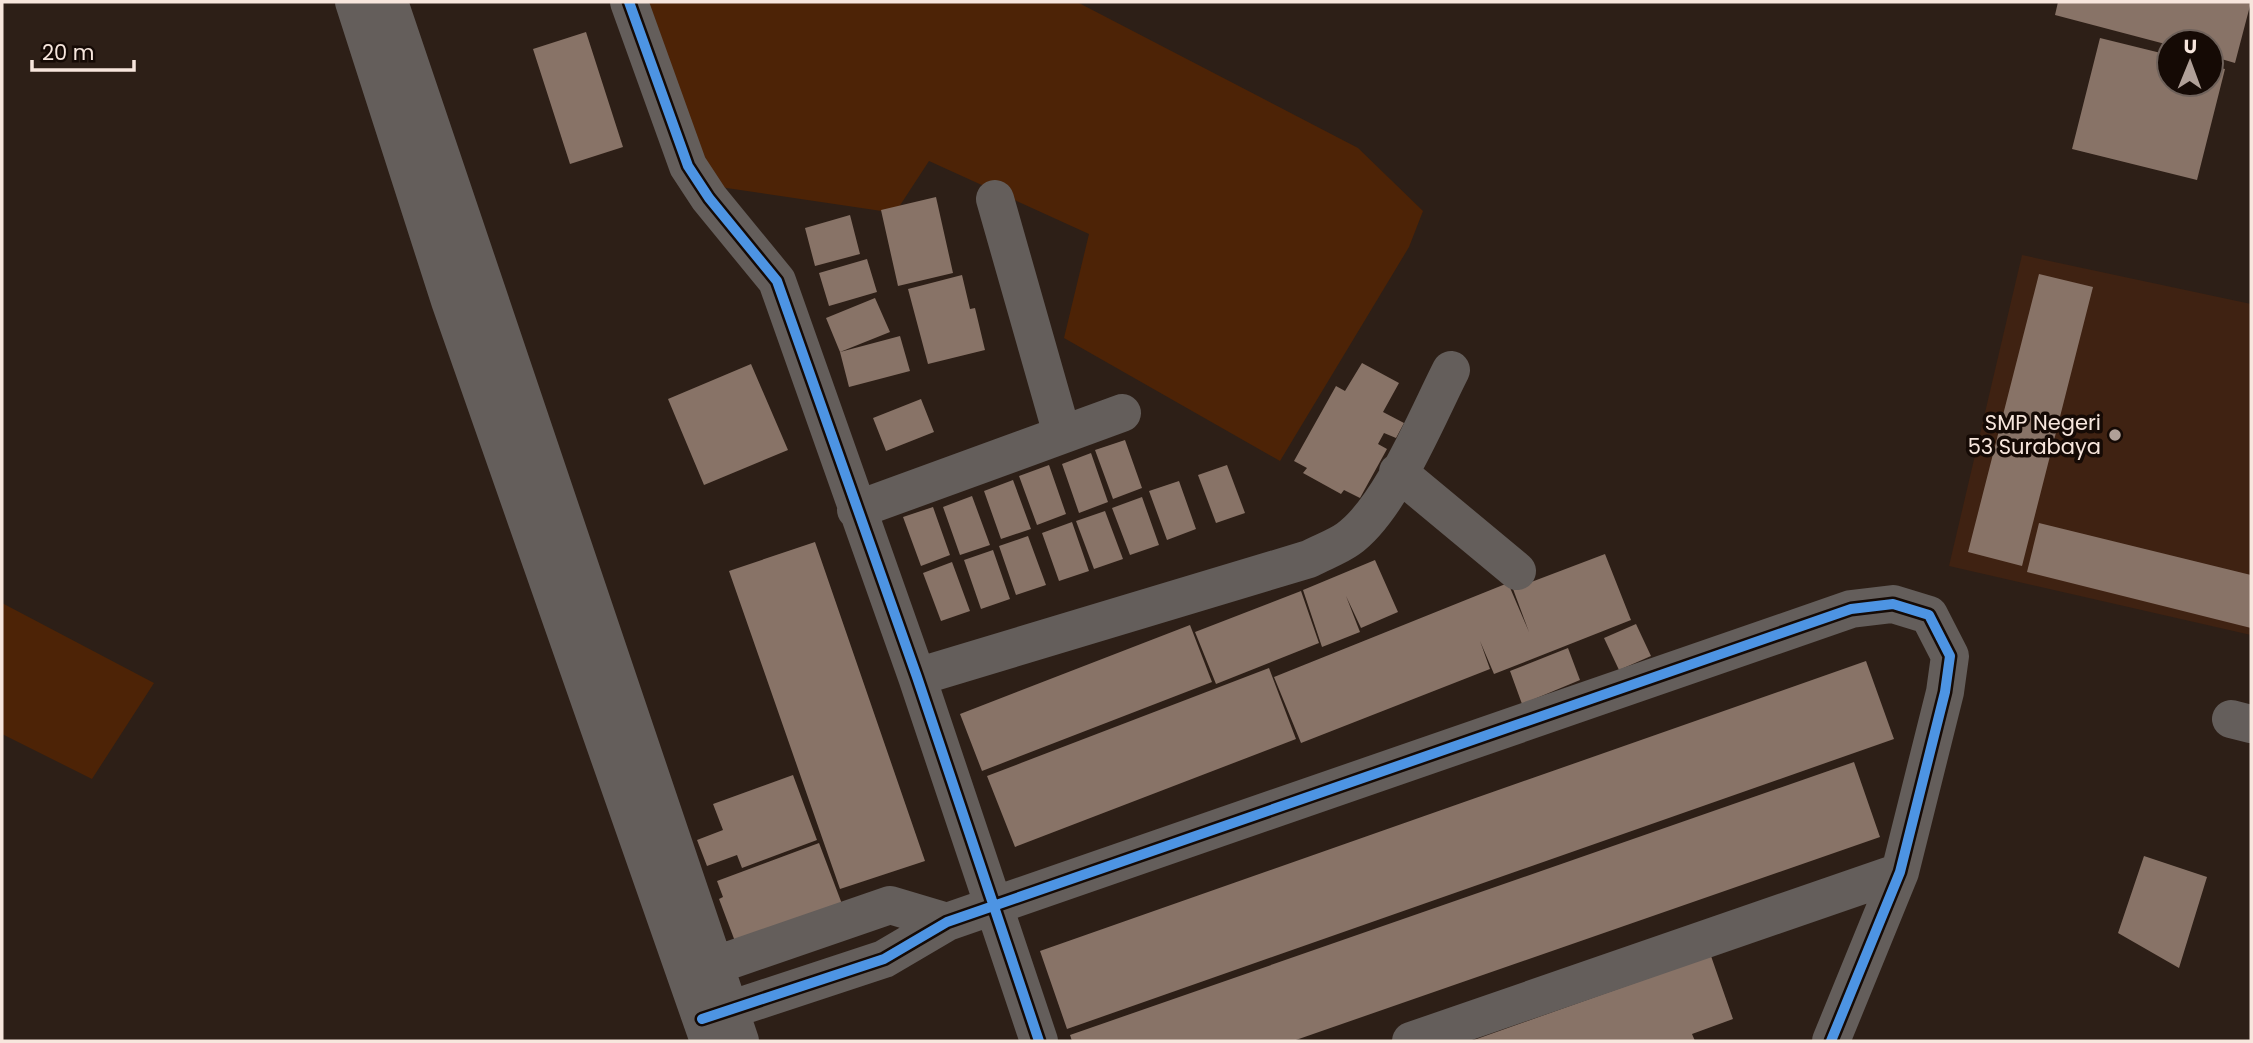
<svg xmlns="http://www.w3.org/2000/svg" width="2253" height="1043" font-family="Poppins,sans-serif">
  <style>
    .built { fill: #3f2212 }
    .green { fill: #4d2306 }
    .building { fill: #887367 }
    .lines { fill: none; stroke-linecap: round; stroke-linejoin: round }
    .minor { stroke: #645e5b; stroke-width: 38 }
    .cycleway-casing { stroke: #150a05; stroke-width: 15 }
    .cycleway { stroke: #4d94e3; stroke-width: 10 }
    .poi-dot { fill: #b0a098; stroke: #150a05; stroke-width: 2.5 }
    .labels { text-anchor: middle; stroke-width: 7; stroke-linejoin: round; paint-order: stroke }
    .poi-label { font-size: 21px; fill: #f7e6dd; stroke: #150a05; text-anchor: end }
  </style>
  <rect width="100%" height="100%" fill="#2d1f17"/>
  <path class="built" d="M2022 255 2251 304V635L1949 566Z"/>
  <path class="green" d="M649 2H1077L1358 148 1423 211 1409 247 1280 461 1064 338 1089 234 929 161 895 213 713 186Z
    M2 603 154 683 92 779 2 734Z"/>
  <path class="building" d="M2058 2H2251L2235 63 2211 56V42H2169V45L2055 15Z
    M586 32 623 147 570 164 533 49Z
    M2100 38 2169 55V84H2211V66L2225 69 2197 180 2072 149Z
    M936 197 953 273 898 286 881 210Z
    M850 215 860 254 815 266 805 228Z
    M867 259 877 292 829 306 819 273Z
    M2039 274 2093 287 2022 566 1968 552Z
    M962 275 970 309 975 308 985 350 928 364 908 289Z
    M875 298 890 332 840 352 826 318Z
    M900 336 910 371 849 387 840 352Z
    M1362 363 1399 383 1383 412 1404 423 1396 438 1384 433 1378 444 1387 449 1360 498 1344 490 1341 494 1303 473 1307 468 1294 461 1336 386 1345 391Z
    M751 364 788 450 704 485 668 399Z
    M921 399 934 432 886 451 873 418Z
    M1125 440 1142 488 1113 499 1095 450Z
    M1091 453 1108 502 1079 513 1062 464Z
    M1049 465 1066 514 1037 525 1019 476Z
    M1227 465 1245 513 1216 523 1198 475Z
    M1013 480 1031 529 1001 539 984 491Z
    M1179 481 1196 529 1167 540 1149 491Z
    M972 496 990 545 960 555 943 507Z
    M1142 497 1159 545 1130 555 1112 508Z
    M933 507 950 555 921 566 903 517Z
    M1105 511 1123 559 1094 569 1076 521Z
    M1072 522 1089 571 1059 581 1042 533Z
    M2039 523 2251 575V628L2027 572Z
    M1028 536 1046 585 1016 595 999 546Z
    M815 542 925 861 840 889 729 571Z
    M993 550 1010 599 981 609 964 560Z
    M1605 554 1631 620 1494 674 1480 641 1490 669 1301 743 1274 677 1508 583 1529 632 1513 589Z
    M1375 560 1398 612 1361 628 1346 596 1360 632 1322 647 1303 590Z
    M952 562 970 611 941 621 923 573Z
    M1301 591 1319 643 1216 684 1195 632Z
    M1636 624 1651 656 1619 670 1604 638Z
    M1190 625 1212 682 982 771 960 714Z
    M1568 648 1580 680 1522 704 1510 671Z
    M1866 661 1894 739 1067 1029 1040 951Z
    M1269 668 1296 739 1015 847 987 776Z
    M1854 762 1880 837 1408 1001 1293 1041H1072L1070 1035Z
    M793 775 817 840 742 868 737 855 707 866 697 840 723 830 713 804Z
    M819 843 842 904 736 944 719 899 723 897 717 881Z
    M2144 856 2207 877 2179 968 2118 933Z
    M1711 956 1733 1019 1692 1034 1695 1041H1471Z"/>
  <g class="lines">
    <path class="minor" d="M354 2 450 301 709 1041
      M389 2 740 1041
      M629 2 688 166 709 198 777 281 917 677 1039 1041
      M995 199 1062 434
      M1398 472 1517 571
      M856 510 1122 413
      M917 677 1309 559C1322 552 1337 547 1348 539 1390 509 1427 417 1451 370
      M2231 719 2251 724
      M690 974 890 905 947 922
      M702 1019 884 959 947 922 1851 609 1893 604 1929 615 1950 656 1945 692 1900 872 1831 1041
      M1411 1041 1900 872"/>
    <defs>
      <path id="cycleway" d="M629 2 688 166 709 198 777 281 917 677 1039 1041
        M702 1019 884 959 947 922 1851 609 1893 604 1929 615 1950 656 1945 692 1900 872 1831 1041"/>
    </defs>
    <use href="#cycleway" class="cycleway-casing"/>
    <use href="#cycleway" class="cycleway"/>
  </g>
  <circle class="poi-dot" cx="2115" cy="435" r="7"/>
  <g class="labels">
    <g class="poi-label">
      <text x="2101" y="430">SMP Negeri<tspan x="2101" dy="24">53 Surabaya</tspan></text>
    </g>
  </g>
  <rect width="2253" height="1043" fill="none" stroke="#f7e6dd" stroke-width="7"/>
  <g transform="translate(2190 63) rotate(1)"><circle r="33" fill="#150a05" stroke="#6f625b" stroke-width="2"/>
  <path d="M0-5L12 26L0 18L-12 26Z" fill="#b0a098"/>
  <text y="-10" font-size="19" font-weight="bold" text-anchor="middle" fill="#f7e6dd">U</text>
  </g>
  <path d="M32 60v10h102v-10" fill="none" stroke="#f7e6dd" stroke-width="3.5"/>
  <text x="42" y="60" font-size="21" fill="#f7e6dd" stroke="#150a05" stroke-width="5" paint-order="stroke">20 m</text>
</svg>
